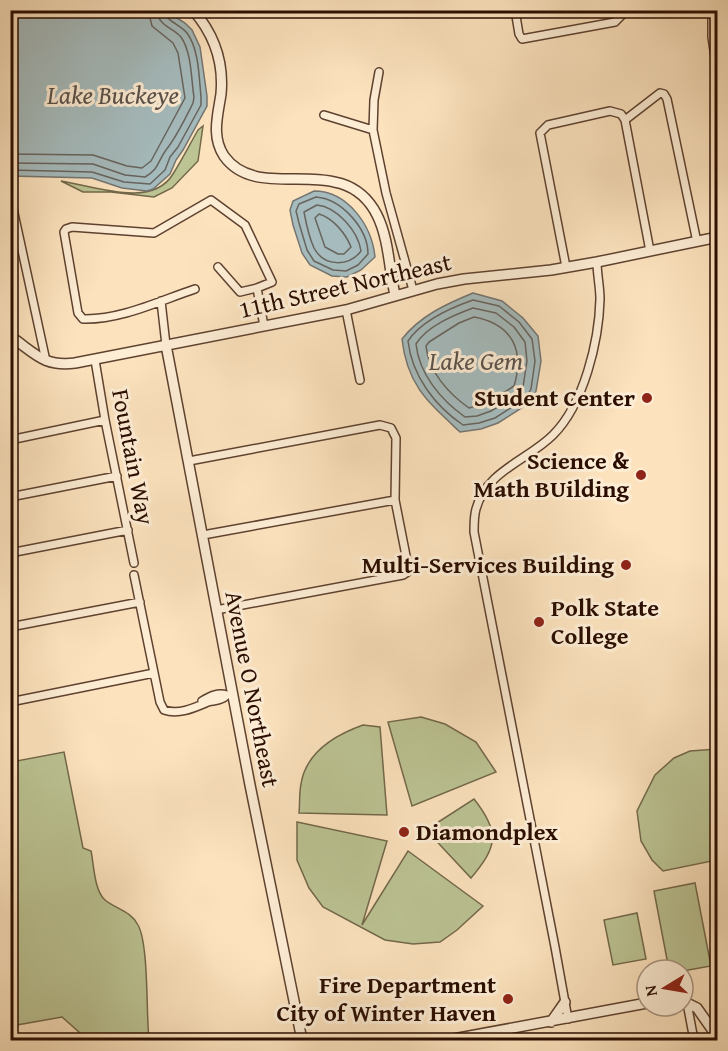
<svg xmlns="http://www.w3.org/2000/svg" width="728" height="1051" font-family="'Gentium Book Plus',serif">
  <style>
    .green { fill: #bcc494; stroke: #73684a; stroke-width: 1.5 }
    .water { fill: #a5bbbd; stroke: #747571; stroke-width: 1.5 }
    .lines { fill: none; stroke-linecap: round; stroke-linejoin: round }
    .shore { stroke: #68645e; stroke-width: 1.5 }
    .minor-casing { stroke: #5e4230; stroke-width: 10 }
    .tertiary-casing { stroke: #5e4230; stroke-width: 12 }
    .minor { stroke: #fdedd5; stroke-width: 7 }
    .tertiary { stroke: #fdedd5; stroke-width: 9 }
    .poi-dot { fill: #8f2418; stroke: #fdedd5; stroke-width: 2 }
    .labels { text-anchor: middle; stroke-width: 6; stroke-linejoin: round; paint-order: stroke }
    .street-label { font-size: 24px; fill: #2a0d00; stroke: #fdedd5 }
    .poi-label { font-size: 24px; font-weight: bold; fill: #2a0d00; stroke: #fdedd5; text-anchor: end }
    .water-label { font-size: 26px; font-style: italic; fill: #5b534c; stroke: #fdedd5 }
  </style>
  <rect width="100%" height="100%" fill="#fce3be"/>
  <filter id="stains"><feTurbulence type="fractalNoise" baseFrequency=".00333" numOctaves="4"/><feColorMatrix values="0 0 0 0 .2 0 0 0 0 .09 0 0 0 0 .02 0 0 0 .5 -.17"/></filter>
  <radialGradient id="worn" r=".72"><stop offset=".6" stop-color="#630" stop-opacity="0"/><stop offset="1" stop-color="#630" stop-opacity=".3"/></radialGradient>
  <path class="green" d="M203 126 198 161 172 188 154 197 111 192H83L61 181C94 186 152 209 173 174 182 160 190 144 198 130Z
    M421 717 445 724 476 742 496 772 412 806 388 722Z
    M363 725 380 727 387 815 299 813C300 804 299 794 301 784 306 752 335 735 363 725Z
    M717 749V860L663 871 652 860 641 841 637 811 655 775 674 758 690 751Z
    M64 752 83 848 91 851C94 865 94 890 105 900 116 909 131 911 138 925 149 945 146 1014 149 1040H88L62 1017 11 1026V762Z
    M474 799C501 833 497 847 471 878L426 830Z
    M297 822 387 841 362 925 408 851 483 906 457 930 440 942 413 944 385 940 323 907 309 888 297 860Z
    M695 883 711 966 683 971 669 970 654 891Z
    M637 913 646 959 613 965 604 920Z"/>
  <path class="water" d="M11 10 166 11 185 23 192 30 200 47 207 96V106L183 150 176 160 170 174 153 189 147 191 122 188 92 178 11 176Z
    M314 191C348 191 372 226 375 257L361 270 347 277 332 276 310 265 302 253 293 225 290 210 293 201Z
    M473 293 502 301 523 318 538 336 541 361 536 391 531 402 498 423 481 429 460 432C428 402 407 385 402 339 420 316 446 304 473 293Z"/>
  <g class="lines">
    <path class="shore" d="M10 154 93 155 127 166 142 168 151 161 185 98 178 53 173 43 152 26 148 10
      M10 163 93 164 125 175 145 177C160 168 157 162 166 150 177 136 185 119 193 103L194 97C191 79 192 53 181 37 172 27 158 26 157 10
      M10 170 92 172 124 182 150 184 165 170 170 157 178 147 201 105V97C199 77 199 49 187 33 180 24 166 22 164 10
      M316 197C342 199 368 229 368 254L358 265 346 271 333 270 314 261 307 250 299 223 296 211 299 204Z
      M317 205C337 207 358 231 361 251 349 267 324 267 314 248 309 237 306 223 304 212Z
      M319 214C333 218 346 234 351 247L344 254H338L325 247 315 218Z
      M473 300 499 306 519 322 532 339 535 361 531 389 526 398 495 418 479 423 463 425C435 406 412 376 408 341 422 320 450 308 473 300Z
      M473 308 496 313 514 327 525 342 527 361 523 387 521 393 491 411 477 416 465 417C441 400 419 374 416 344 427 326 454 315 473 308Z
      M474 317C512 324 525 350 514 386L487 403 469 408C449 394 428 371 426 346L429 342 459 323Z"/>
    <defs>
      <path id="minor" d="M515 10 519 34 522 39 615 22 623 14 624 10
        M324 115 373 130 386 193 413 290
        M625 120 660 93 664 94 667 99 697 242
        M373 130 374 100 379 72
        M12 204 46 361
        M566 267 540 133 548 125 610 111 621 114 625 120 650 251
        M257 288 264 326
        M195 289C159 301 121 320 83 319L78 313 64 232 66 229 72 227 154 233 211 200 245 225 272 282 257 288 240 292 218 267
        M161 301 166 345
        M346 310 360 380
        M95 360 105 420 134 563
        M10 440 105 420
        M189 461 380 425 391 428 396 438 395 500 409 571 403 575 216 610
        M10 497 117 476
        M203 535 395 500
        M10 553 128 530
        M134 575 160 702 164 710C179 715 194 708 208 702 215 700 221 701 226 696
        M10 627 140 602
        M202 701C210 696 218 692 227 695
        M10 702 154 673
        M687 1003 694 1040
        M568 1019 555 947 474 532C474 524 474 516 476 509 486 471 528 460 553 435 584 404 599 341 600 299 600 287 597 274 597 262"/>
      <path id="tertiary" d="M193 10C214 34 224 62 221 94 218 115 211 136 224 156 260 206 343 148 377 215 389 239 389 269 395 295
        M713 10V37L718 70
        M10 336C35 353 43 367 75 363L346 310 437 284 464 279 551 270 597 262 718 237
        M166 345 250 785 302 1040
        M683 1001 697 1008 718 1038
        M551 1022 565 1002
        M448 1040 647 1003"/>
    </defs>
    <use href="#minor" class="minor-casing"/>
    <use href="#tertiary" class="tertiary-casing"/>
    <use href="#minor" class="minor"/>
    <use href="#tertiary" class="tertiary"/>
  </g>
  <g class="poi-dot">
    <circle cx="647" cy="398" r="6"/>
    <circle cx="641" cy="475" r="6"/>
    <circle cx="626" cy="565" r="6"/>
    <circle cx="539" cy="622" r="6"/>
    <circle cx="404" cy="832" r="6"/>
    <circle cx="508" cy="999" r="6"/>
  </g>
  <g class="labels">
    <g class="street-label">
      <text transform="translate(345 286) rotate(-13)" y="8">11th Street Northeast</text>
      <text transform="translate(133 457) rotate(79)" y="8">Fountain Way</text>
      <text transform="translate(252 689) rotate(79)" y="8">Avenue O Northeast</text>
    </g>
    <g class="poi-label">
      <text x="635" y="406">Student Center</text>
      <text x="629" y="469">Science &amp;<tspan x="629" dy="28">Math BUilding</tspan></text>
      <text x="614" y="573">Multi-Services Building</text>
      <text x="551" y="616" text-anchor="start">Polk State<tspan x="551" dy="28">College</tspan></text>
      <text x="416" y="840" text-anchor="start">Diamondplex</text>
      <text x="496" y="993">Fire Department<tspan x="496" dy="28">City of Winter Haven</tspan></text>
    </g>
    <g class="water-label">
      <text x="113" y="104">Lake Buckeye</text>
      <text x="476" y="370">Lake Gem</text>
    </g>
  </g>
  <rect width="728" height="1051" fill="none" stroke="#fce3be" stroke-width="36"/>
  <rect x="12" y="12" width="704" height="1027" fill="none" stroke="#2a0d00" stroke-width="3"/>
  <rect x="18" y="18" width="692" height="1015" fill="none" stroke="#2a0d00" stroke-width="1.5"/>
  <g transform="translate(665 988) rotate(259)"><circle r="28" fill="#fdedd5" stroke="#a99380" stroke-width="1.5"/>
  <path d="M0-4.5L10 22L0 15L-10 22Z" fill="#8f2418"/>
  <text y="-9" font-size="16" font-weight="bold" text-anchor="middle" fill="#2a0d00">N</text>
  </g>
  <rect width="100%" height="100%" filter="url(#stains)"/>
  <rect width="100%" height="100%" fill="url(#worn)"/>
</svg>
